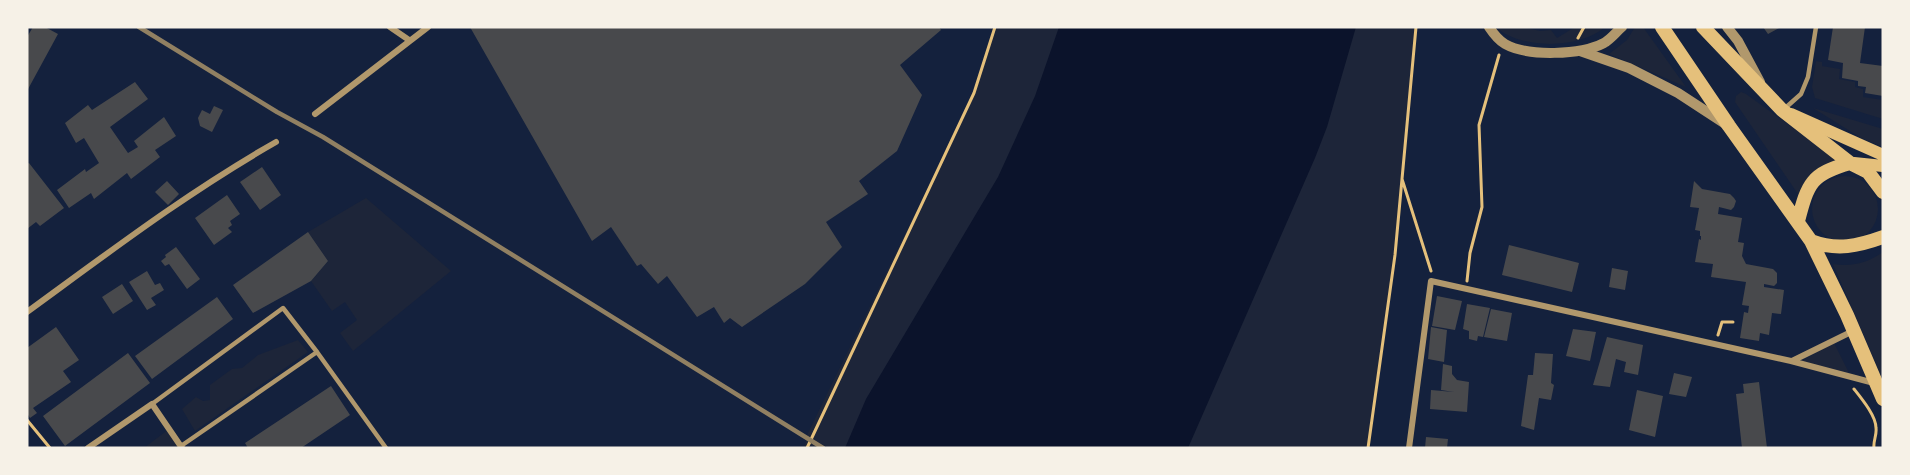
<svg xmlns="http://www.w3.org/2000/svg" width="1910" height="475" font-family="Inter,sans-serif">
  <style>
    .green { fill: #1d2539 }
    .water { fill: #0b132b }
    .building { fill: #48494c }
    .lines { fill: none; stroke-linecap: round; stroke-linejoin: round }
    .path { stroke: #e5c07b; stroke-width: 3 }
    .service { stroke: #b1986c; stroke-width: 4.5 }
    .minor { stroke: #b1986c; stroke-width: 6 }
    .tertiary { stroke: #b1986c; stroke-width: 10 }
    .secondary { stroke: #e5c07b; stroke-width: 12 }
    .primary { stroke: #e5c07b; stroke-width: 14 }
    .rail { stroke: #918062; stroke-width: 4.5 }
  </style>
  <rect width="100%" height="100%" fill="#14213d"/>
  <path class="green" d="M997 27H1417L1395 255 1368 448H804L808 433 974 93Z
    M1496 27H1523L1540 31 1551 30 1557 38 1575 27H1605C1580 49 1521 50 1496 27Z
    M1635 27H1643L1686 87 1609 54 1627 40Z
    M1816 61 1822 62V66L1840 69 1839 79 1855 82V87L1863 89V97L1883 100V119L1815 98 1812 87Z
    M1741 92 1746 94 1839 161 1800 197 1735 102 1736 96Z
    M1813 108 1883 129V147L1861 138Z
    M1812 209a33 33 0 1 1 66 0a33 33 0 1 1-66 0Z
    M366 198 451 271 353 351 340 333 357 320 345 302 332 311 311 281 328 261 308 232Z
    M1883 252V380L1833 264C1851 267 1868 263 1883 252Z
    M298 340 308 352 195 431 182 409 196 397 203 401 210 400V385L232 369 242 368 258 355Z
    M1834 343 1849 373 1801 361Z
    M169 429 182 448H144Z"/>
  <path class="water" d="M1059 27H1356L1327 127 1315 158 1188 448H845L866 399 998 177 1035 96Z"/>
  <path class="building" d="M33 27H45L58 34 27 91V37Z
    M470 27H939L941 30 900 65 922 95 897 151 859 181 868 194 826 222 842 247 805 284 742 327 730 318 724 323 714 307 697 317 667 276 658 284 641 264 637 266 611 227 592 241Z
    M1763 27H1781L1768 34Z
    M1833 27H1865L1860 63 1883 66V96L1865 93 1866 87 1858 86V81L1842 78 1843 63 1828 60Z
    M135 82 148 99 110 127 128 153 138 147 134 141 164 117 176 136 155 150 160 157 131 179 127 173 94 199 91 193 69 208 57 190 85 169 86 172 99 163 84 138 76 143 65 123 88 105 92 110Z
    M214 106 223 110 212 132 200 126 198 118 202 110 210 114Z
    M29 163 64 208 40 226 36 222 27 229V164Z
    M262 167 281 195 260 210 240 182Z
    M167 181 179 194 168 205 155 192Z
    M1694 181 1702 189 1730 194 1734 198 1736 201 1734 207 1731 210 1719 207 1718 214 1742 218 1738 242 1744 243 1742 256 1746 264 1773 269 1777 273V283L1774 286 1764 284V287L1784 290 1781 314 1772 313 1769 335 1760 333 1759 341 1740 338 1744 312 1748 313 1749 306 1742 305 1746 282 1711 277 1713 264 1695 262 1699 239 1701 240V236H1700V231L1695 230 1699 208 1690 207Z
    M227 195 240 214 230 221 232 225 228 228 232 232 214 245 195 218Z
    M308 232 328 261 311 281 253 313 233 285Z
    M1509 245 1579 263 1572 292 1502 275Z
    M176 247 200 279 187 289 169 264 165 266 161 261 166 257 165 255Z
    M1612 268 1628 271 1625 290 1609 287Z
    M147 271 155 285 160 283 164 290 151 298 156 305 147 310 129 282Z
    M122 284 133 301 113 314 102 297Z
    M1437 296 1462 301 1455 330 1432 326Z
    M217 297 233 319 152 379 135 356Z
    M1467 304 1490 308 1483 337 1478 336 1477 341 1469 339V331L1463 329Z
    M1491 309 1512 313 1507 341 1484 337Z
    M56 327 79 360 63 371 71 382 33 408 37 413 30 418 27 413V348Z
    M1431 327 1447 330 1444 362 1428 359Z
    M1573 329 1596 332 1590 361 1566 356Z
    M1607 337 1643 345 1638 375 1624 372 1626 362 1616 359 1610 387 1593 385Z
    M128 353 150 383 65 446 43 416Z
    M1535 353 1553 354 1551 383 1554 385 1551 400 1539 398 1534 430 1521 426 1528 375H1533Z
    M1443 364 1452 366V374L1457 380 1469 382 1467 412 1430 409 1431 390 1454 392 1441 390Z
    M1674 373 1692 377 1686 397 1669 394Z
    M1759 382 1767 448H1742L1736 394 1744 393 1743 384Z
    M331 386 350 415 301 448H248L245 443Z
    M1637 390 1663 396 1655 437 1629 430Z
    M1426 437 1448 439 1447 448H1425Z"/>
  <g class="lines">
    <path class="path" d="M1578 38 1584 27
      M1402 179 1431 271
      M1467 281 1470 253 1482 207 1479 125 1499 55
      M1718 335 1722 322H1733
      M1854 389C1862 399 1876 416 1876 428 1877 435 1873 441 1874 448
      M27 420 50 448
      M807 448 974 93 995 27
      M1368 448 1395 255 1416 27"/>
    <path class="service" d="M1783 110 1801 94 1808 77 1816 27
      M152 404 283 308 317 352
      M181 446 317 352 386 448"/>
    <path class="minor" d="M390 27 409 40
      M315 114 428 27
      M27 312C108 253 188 192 276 142
      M1792 361 1853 331
      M88 448 152 404 182 448
      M1409 448 1431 281 1791 361 1874 383"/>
    <path class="tertiary" d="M1489 27C1493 33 1498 40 1505 44 1528 57 1581 55 1604 43 1611 39 1616 32 1622 27
      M1727 27 1738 41 1760 82
      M1580 51 1629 68 1678 93 1727 125"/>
    <path class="secondary" d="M1791 114 1883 155
      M1854 163 1883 166"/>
    <path class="primary" d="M1662 27 1729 126 1811 241 1847 315 1883 399
      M1703 27 1782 110 1850 163 1868 172 1883 192
      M1798 221C1808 183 1811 174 1850 163
      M1811 241C1837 251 1858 246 1883 237"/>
    <path class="rail" d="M139 27 277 112 323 137 823 448"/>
  </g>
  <rect width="1910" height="475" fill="none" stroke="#f6f1e7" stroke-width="57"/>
</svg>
